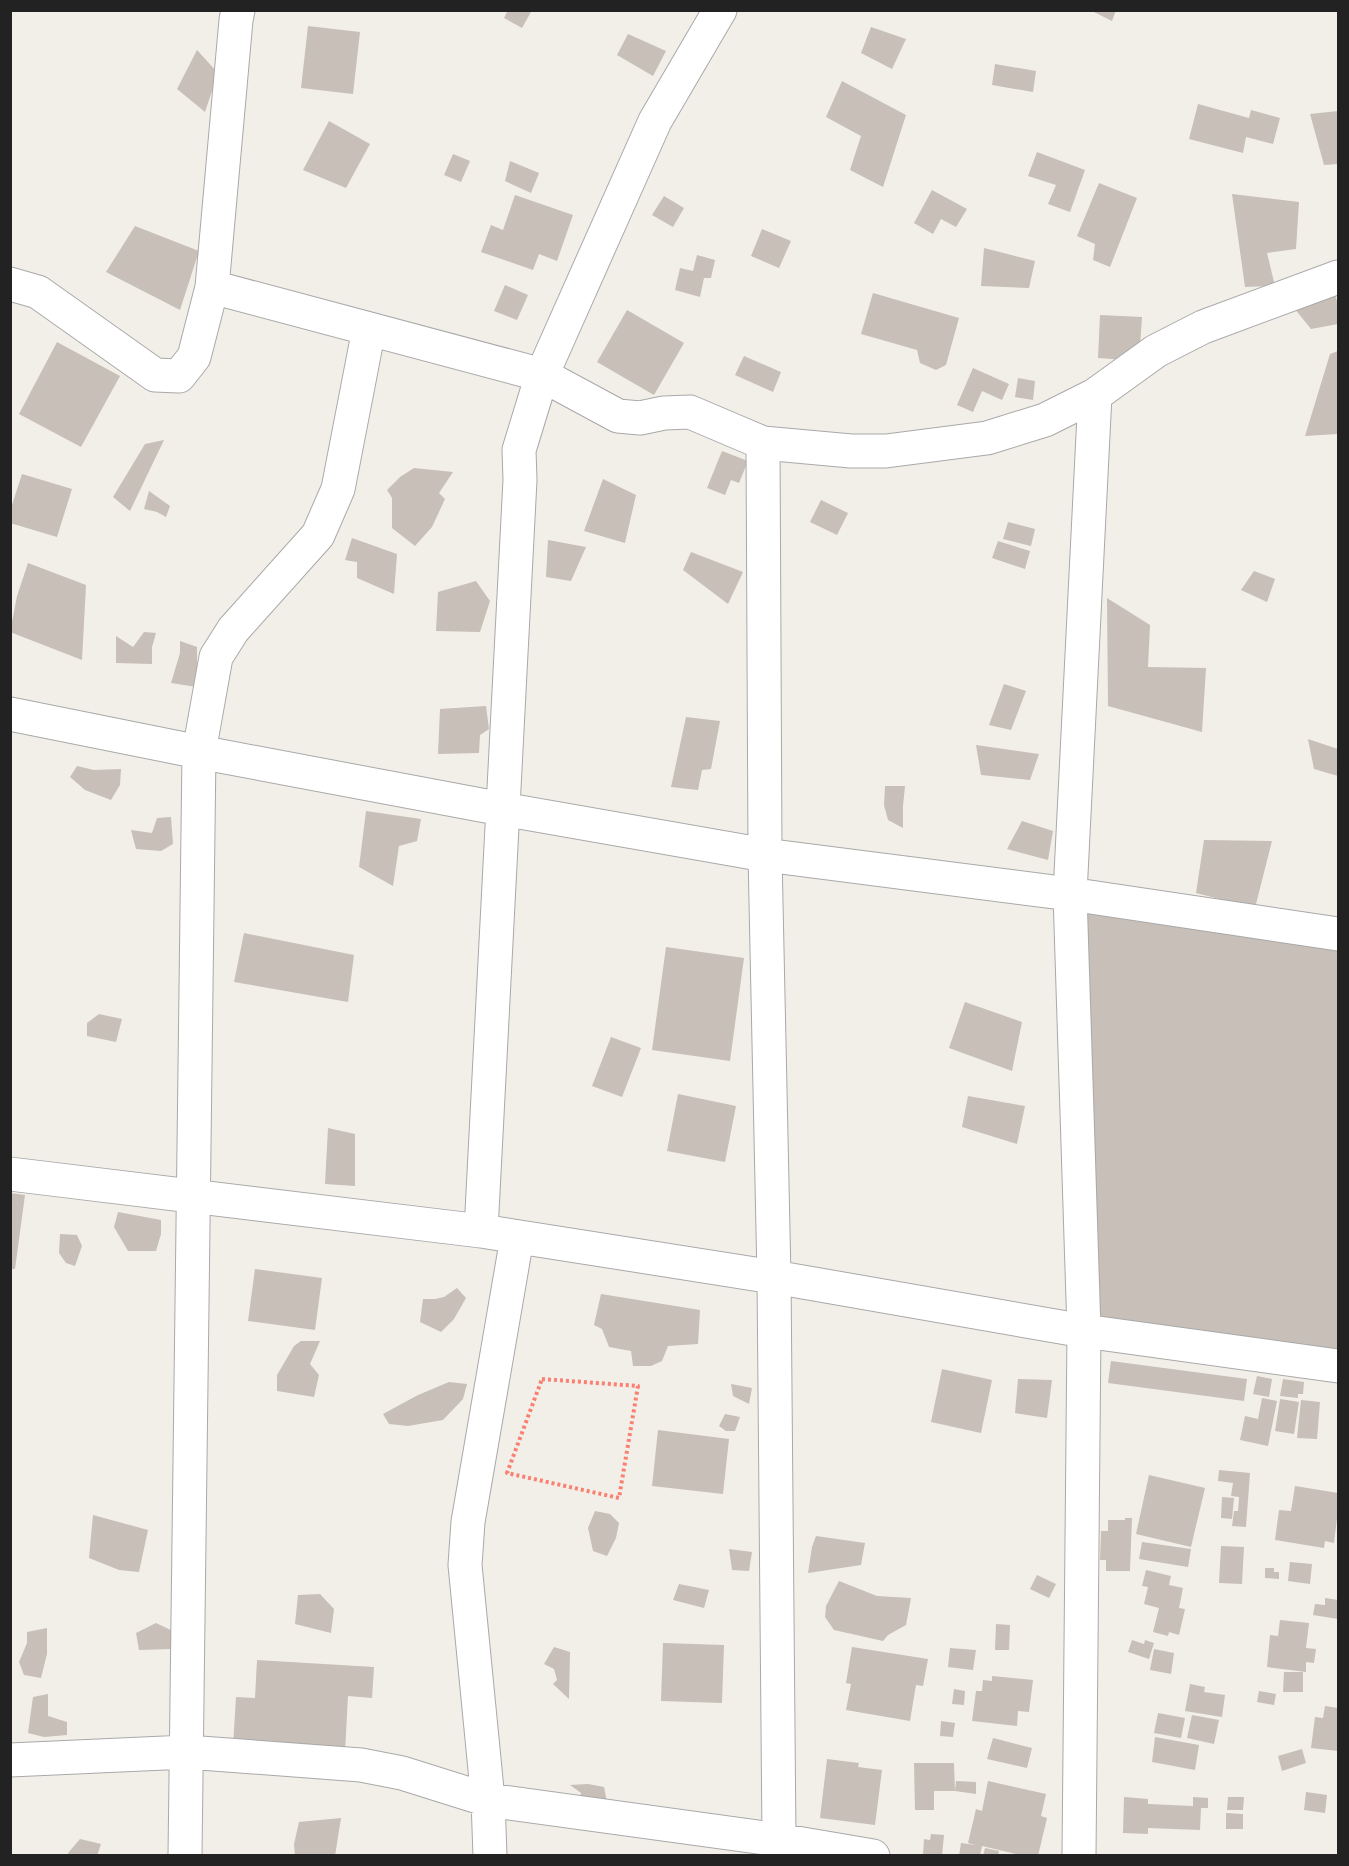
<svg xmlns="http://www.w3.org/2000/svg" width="1349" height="1866" font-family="'Nunito Sans',sans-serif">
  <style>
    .building { fill: #c7bfb8 }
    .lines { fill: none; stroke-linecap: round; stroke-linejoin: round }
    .minor-casing { stroke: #a9a9a9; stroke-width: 35 }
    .path { stroke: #fa8072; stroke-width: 4; stroke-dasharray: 3 3; stroke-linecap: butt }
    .minor { stroke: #fff; stroke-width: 33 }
  </style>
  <rect width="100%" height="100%" fill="#f2efe9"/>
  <path class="building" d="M508 10H532L522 28 504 18Z
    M1090 10H1116L1112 21Z
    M308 26 360 32 353 94 301 88Z
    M871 27 906 39 892 69 861 53Z
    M628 34 666 51 653 76 617 55Z
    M197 50 218 73 205 112 177 89Z
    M995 64 1036 71 1033 92 992 85Z
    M842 81 906 115 883 187 850 170 861 136 826 117Z
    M1198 104 1249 118 1251 110 1280 118 1273 144 1246 137 1243 153 1189 139Z
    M1338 111V164L1324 165 1310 114Z
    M329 121 370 144 346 188 303 170Z
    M1037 152 1085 170 1070 212 1048 204 1056 185 1028 176Z
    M453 154 470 161 461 182 444 175Z
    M510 161 539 173 531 193 505 181Z
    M1099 183 1137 198 1110 267 1093 260 1095 244 1077 236Z
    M932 190 967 209 956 227 941 219 933 234 914 223Z
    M1232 194 1299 202 1296 249 1267 253 1275 286 1245 287Z
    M515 195 573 215 557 261 539 254 533 270 481 252 491 225 503 230Z
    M664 196 684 208 673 227 652 215Z
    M135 226 199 251 180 310 106 272Z
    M762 229 791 241 779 268 751 256Z
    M984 248 1035 261 1029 288 981 286Z
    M697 255 715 260 711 278H704L700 297 675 290 680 268 693 271Z
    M505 285 528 295 517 320 494 311Z
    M873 293 959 318 946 365 936 370 920 363 917 350 861 334Z
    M1335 295 1338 304V324L1311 329 1294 308Z
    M627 310 684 343 654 395 597 362Z
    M1100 315 1142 317 1139 361 1098 358Z
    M57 342 120 376 81 447 19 414Z
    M1338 351V434L1305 436 1330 354Z
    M744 356 781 372 773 392 735 375Z
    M973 368 1009 384 1002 400 982 391 973 412 957 405Z
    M1018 378 1035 381 1033 400 1015 397Z
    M164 440 130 511 113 497 145 444Z
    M722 451 748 461 739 483 731 480 725 495 707 488Z
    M414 468 453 472 439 493 445 499 432 527 415 546 392 528V498L387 490 400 477Z
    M22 474 72 489 57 537 10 523V511Z
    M603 479 636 495 625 543 584 531Z
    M149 491 170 506 166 517 157 512 144 509Z
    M821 500 848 513 837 535 810 522Z
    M1008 522 1035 529 1031 546 1003 539Z
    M352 538 397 554 394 594 357 578V562L345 560Z
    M548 540 586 547 571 581 546 577Z
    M998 541 1030 551 1025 569 992 558Z
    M691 552 743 572 728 604 683 570Z
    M28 563 86 585 82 660 10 632 17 596Z
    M1254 571 1275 579 1267 602 1241 590Z
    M476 581 490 601 480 632 436 631 438 592Z
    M1107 598 1150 625 1148 667 1206 668 1202 732 1108 706Z
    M144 632 156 633 152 647V664L116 663V636L133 647Z
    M180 641 197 647V687L171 683 180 653Z
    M1004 684 1026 691 1011 730 989 725Z
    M486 706 489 729 480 735 479 753 438 754 440 709Z
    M686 717 720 721 711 769 702 770 698 790 671 787Z
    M1308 739 1338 749V776L1314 769Z
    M976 745 1039 754 1030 780 981 775Z
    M77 766 94 770 121 769 120 785 111 800 85 790 70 777Z
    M885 786H905L903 806V828L888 820 884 805Z
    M366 811 421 819 417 841 399 846 393 886 359 867Z
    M171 817 173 844 161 851 136 849 131 830 152 833 157 818Z
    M1022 821 1053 831 1048 860 1007 849Z
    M1204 840 1272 841 1255 908 1196 893Z
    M1081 901 1338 942V1356L1093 1326Z
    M244 933 354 955 348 1002 234 982Z
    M666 947 744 958 730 1061 652 1050Z
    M965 1002 1022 1022 1012 1071 949 1048Z
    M99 1014 122 1019 116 1042 87 1036V1023Z
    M611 1037 641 1048 622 1097 592 1086Z
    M678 1094 736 1106 725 1162 667 1151Z
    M968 1096 1025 1106 1017 1144 962 1127Z
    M328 1128 355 1134V1186L325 1184Z
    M10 1193 25 1195 15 1269H10Z
    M118 1212 161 1220V1234L156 1251H128L114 1227Z
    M60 1234 77 1235 82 1246 75 1266 66 1263 59 1253Z
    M255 1269 322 1278 315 1330 248 1321Z
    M457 1288 466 1298 454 1319 441 1332 420 1322 423 1299H435L444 1297Z
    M601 1294 700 1310 698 1344 668 1346 662 1361 651 1366H633L631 1351 609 1347 602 1329 594 1325Z
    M301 1341H320L310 1364 319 1375 314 1397 277 1391V1375L294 1346Z
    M1111 1361 1247 1379 1244 1401 1108 1383Z
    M942 1369 992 1380 981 1433 931 1422Z
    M1257 1376 1272 1379 1269 1397 1253 1394Z
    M1018 1379 1052 1380 1047 1418 1015 1413Z
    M1283 1379 1304 1382 1303 1394H1298V1398L1280 1396Z
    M449 1382 467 1384 463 1399 443 1420 408 1426 389 1424 383 1414 418 1395Z
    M731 1384 752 1388 749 1404 733 1396Z
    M1262 1398 1277 1401 1268 1446 1240 1440 1245 1416 1258 1419Z
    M1280 1399 1299 1402 1294 1434 1275 1431Z
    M1301 1400 1320 1402 1317 1439 1297 1438Z
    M725 1414 740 1417 735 1431H726L719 1426Z
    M658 1430 729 1439 723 1494 652 1486Z
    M1219 1470 1250 1473 1246 1527 1232 1526 1234 1511H1238L1239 1497 1231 1496 1233 1483 1218 1481Z
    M1149 1475 1205 1488 1191 1547 1136 1534Z
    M1295 1486 1338 1493V1510L1334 1543 1325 1541 1324 1548 1275 1540 1279 1510 1291 1511Z
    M1222 1497 1234 1498 1232 1519 1221 1518Z
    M595 1511 610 1514 619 1523 616 1538 607 1556 593 1551 588 1528Z
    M93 1515 148 1530 139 1572 119 1570 89 1558Z
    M1125 1518H1132L1130 1571H1106V1560H1100L1101 1531H1108V1520H1125Z
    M816 1536 865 1543 861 1565 808 1573 812 1547Z
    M1142 1542 1191 1549 1188 1567 1139 1559Z
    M1221 1546 1244 1547 1242 1584 1219 1583Z
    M729 1549 752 1552 749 1571 732 1570Z
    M1290 1562 1312 1564 1310 1584 1288 1581Z
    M1265 1568H1274V1572H1279V1579L1265 1578Z
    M1146 1570 1171 1576 1169 1585 1183 1588 1179 1608 1185 1609 1179 1635 1169 1632 1168 1636 1153 1632 1159 1608 1144 1604 1148 1587 1142 1586Z
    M1037 1575 1056 1584 1049 1598 1030 1589Z
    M839 1581 877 1596 911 1598 906 1625 888 1635 883 1641 834 1630 825 1617 826 1606Z
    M679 1584 709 1590 704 1608 673 1600Z
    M320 1594 334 1609 331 1633 295 1624 298 1595Z
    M1325 1598 1338 1600V1619L1313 1615 1315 1604 1325 1605Z
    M1280 1620 1309 1623 1306 1648 1316 1649 1314 1663 1306 1662V1672L1267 1667 1270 1635 1278 1636Z
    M156 1623 175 1632 172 1649 139 1650 136 1633Z
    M996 1624 1010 1625 1009 1650H995Z
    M47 1628V1654L41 1678 24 1675 19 1662 27 1643V1632Z
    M1132 1640 1144 1644 1145 1640 1154 1643 1149 1659 1128 1652Z
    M663 1643 724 1645 722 1703 661 1701Z
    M554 1647 570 1652 569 1699 553 1684 557 1680 554 1669 544 1664Z
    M852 1647 928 1659 923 1686 916 1685 910 1721 846 1710 851 1684 846 1683Z
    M950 1648 976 1650 973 1670 948 1667Z
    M1154 1649 1174 1653 1171 1674 1150 1670Z
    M257 1660 374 1667 372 1698 348 1696 345 1752 233 1746 236 1697 255 1698Z
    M1284 1672H1303V1692H1283Z
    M992 1676 1033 1680 1029 1712 1018 1711 1017 1726 972 1721 976 1691H982L983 1680 992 1681Z
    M1190 1684 1205 1687 1204 1692 1225 1695 1222 1717 1185 1711Z
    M954 1689 965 1691 964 1705 952 1704Z
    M1259 1691 1276 1694 1274 1705 1257 1702Z
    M48 1694V1716L67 1722V1735L44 1737 28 1733 33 1697Z
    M1325 1706 1338 1708V1751L1311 1748 1315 1717 1323 1718Z
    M1158 1713 1185 1718 1181 1738 1154 1733Z
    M1192 1715 1219 1720 1214 1744 1187 1738Z
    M941 1721 955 1723 953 1737 940 1736Z
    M1155 1737 1199 1745 1195 1770 1152 1762Z
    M993 1738 1032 1748 1027 1768 987 1759Z
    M1302 1749 1306 1763 1282 1771 1278 1756Z
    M827 1759 859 1763 858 1767 882 1770 875 1825 820 1818Z
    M914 1763H954L955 1791H934V1810H915Z
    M956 1781 976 1782V1794L955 1791Z
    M988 1781 1046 1794 1041 1816 1047 1818 1038 1856H1024L982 1846 980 1856H959L961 1843 975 1845 968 1843 976 1809 982 1811Z
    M588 1784 604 1787 607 1802 580 1800 581 1793 570 1785Z
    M1306 1792 1327 1795 1325 1813 1304 1810Z
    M1124 1797 1148 1799V1804L1193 1806V1797L1208 1798V1808H1201L1200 1830 1148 1828V1834L1123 1833Z
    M1228 1797H1244L1243 1810H1227Z
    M1226 1813 1243 1814V1829H1226Z
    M341 1818 335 1856H295L294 1844 299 1822Z
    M931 1834 944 1835 942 1856 923 1855 924 1839 930 1840Z
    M80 1839 101 1844 97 1856H69L68 1853Z
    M985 1848 999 1851 998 1856H983Z"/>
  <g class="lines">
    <defs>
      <path id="minor" d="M10 284 38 292 155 375 179 376 194 357 212 287 236 20 238 10
        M212 287 542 375 618 416 640 418 664 413 690 412 763 443 851 451H886L987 438 1045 420 1095 395 1156 351 1203 327 1338 277
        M763 443 765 855 774 1277 779 1840 777 1856
        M10 714 199 752 502 809 765 855 1070 894 1338 934
        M10 1174 481 1231 774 1277 1084 1331 1338 1366
        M481 1231 520 480 519 450 542 375 655 121 720 10
        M10 1760 187 1752 361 1765 402 1773 488 1800 779 1840 873 1856
        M185 1856 199 752 216 657 233 630 318 535 338 489 369 329
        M490 1856 488 1800 465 1565 468 1522 517 1238
        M1079 1856 1084 1331 1070 894 1095 395"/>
    </defs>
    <use href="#minor" class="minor-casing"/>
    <path class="path" d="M542 1379 638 1386 619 1498 507 1473Z"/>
    <use href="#minor" class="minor"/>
  </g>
  <rect width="1349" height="1866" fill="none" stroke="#222222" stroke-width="24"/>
</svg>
